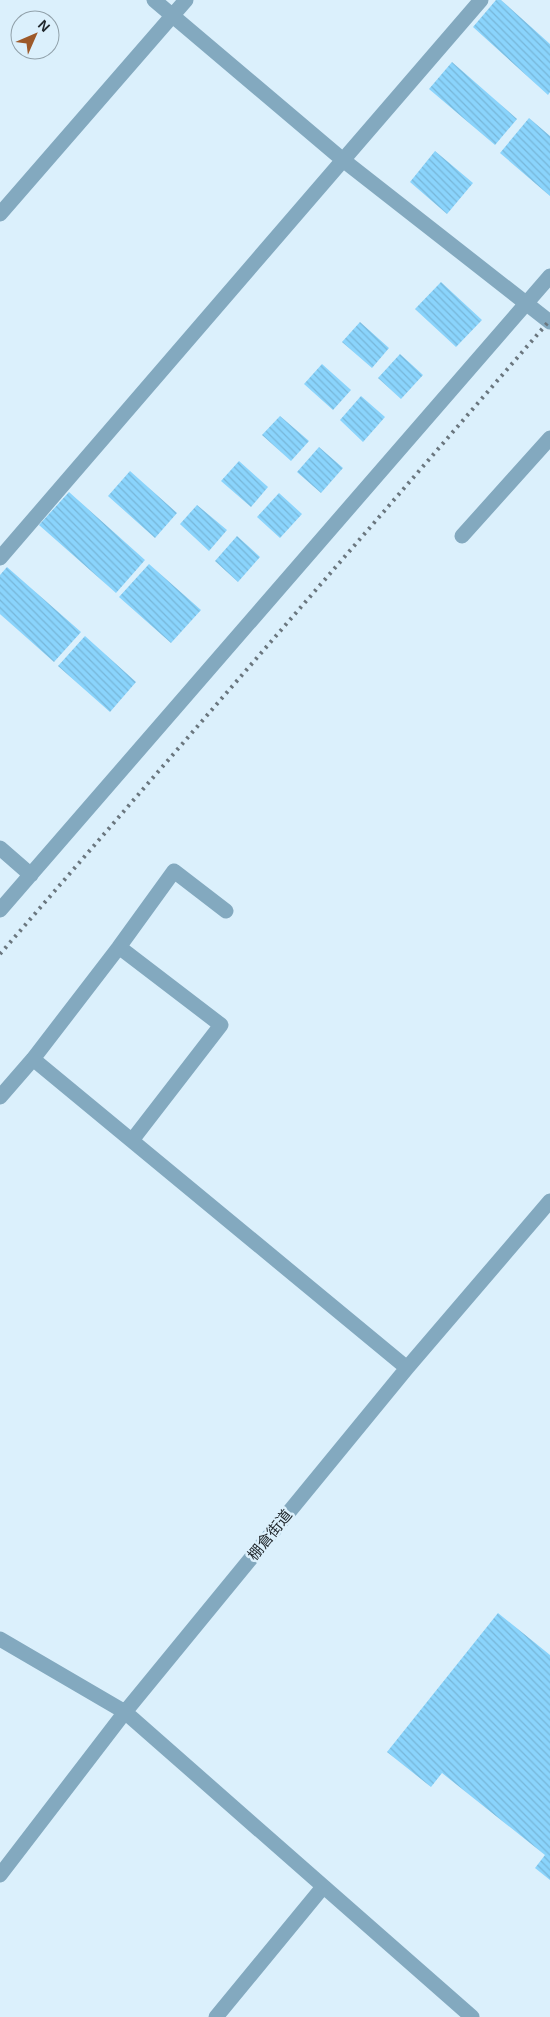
<svg xmlns="http://www.w3.org/2000/svg" width="550" height="2017" font-family="Helvetica,'Noto Sans JP',sans-serif">
  <style>
    .building { fill: url(#building-back-hatch) }
    .lines { fill: none; stroke-linecap: round; stroke-linejoin: round }
    .minor { stroke: #83a9bf; stroke-width: 15 }
    .rail { stroke: #6a767e; stroke-width: 4; stroke-dasharray: 2.5 5; stroke-linecap: butt }
    .labels { text-anchor: middle; stroke-width: 5; stroke-linejoin: round; paint-order: stroke }
    .street-label { font-size: 15px; fill: #232a2f; stroke: #dbf0fc }
  </style>
  <defs>
    <pattern id="building-back-hatch" width="6" height="6" patternUnits="userSpaceOnUse" patternTransform="scale(1.25)"><rect width="6" height="6" fill="#8ad4fc"/><path d="M-1 5l2 2M0 0l6 6M5-1l2 2" fill="none" stroke="#77b6d8"/></pattern>
  </defs>
  <rect width="100%" height="100%" fill="#dbf0fc"/>
  <path class="building" d="M496 0H501L550 44V92L548 95 473 27Z
    M452 62 517 119 495 145 429 89Z
    M529 118 550 136V196L500 153Z
    M435 151 473 183 447 214 410 182Z
    M441 282 482 320 456 347 415 309Z
    M360 322 389 348 372 368 342 342Z
    M400 354 423 375 401 399 378 378Z
    M322 364 351 390 333 410 304 384Z
    M361 396 385 417 363 442 340 420Z
    M280 416 309 441 291 461 262 435Z
    M319 447 343 468 321 493 297 472Z
    M239 461 268 487 251 507 221 481Z
    M130 471 177 513 155 538 108 496Z
    M69 492 145 560 116 593 39 525Z
    M279 493 302 514 280 538 257 517Z
    M197 505 227 530 209 551 180 524Z
    M237 536 260 557 238 582 215 561Z
    M149 564 201 610 171 643 119 597Z
    M7 567 81 632 54 662 0 614V575Z
    M85 636 136 682 110 712 58 666Z
    M498 1613 550 1655V1880L535 1868 545 1855 442 1773 431 1787 387 1752Z"/>
  <g class="lines">
    <path class="minor" d="M154 0 343 160 550 322
      M0 214 186 0
      M462 536 550 438
      M0 558 481 0
      M0 848 31 875
      M0 910 550 276
      M119 947 174 871 226 911
      M33 1059 407 1368
      M0 1097 33 1059 119 947 221 1025 133 1139
      M0 1639 125 1712 472 2017
      M0 1875 125 1712 407 1368 550 1201
      M216 2017 323 1887"/>
    <path class="rail" d="M0 954 550 320"/>
  </g>
  <g class="labels">
    <g class="street-label">
      <text transform="translate(270 1535) rotate(-51)" y="5">棚倉街道</text>
    </g>
  </g>
  <g transform="translate(35 35) rotate(45)"><circle r="24" fill="#dbf0fc" stroke="#91a1aa"/>
  <path d="M0-4L9 19L0 12L-9 19Z" fill="#9d5929"/>
  <text y="-8" font-size="14" font-weight="bold" text-anchor="middle" fill="#232a2f">N</text>
  </g>
</svg>
